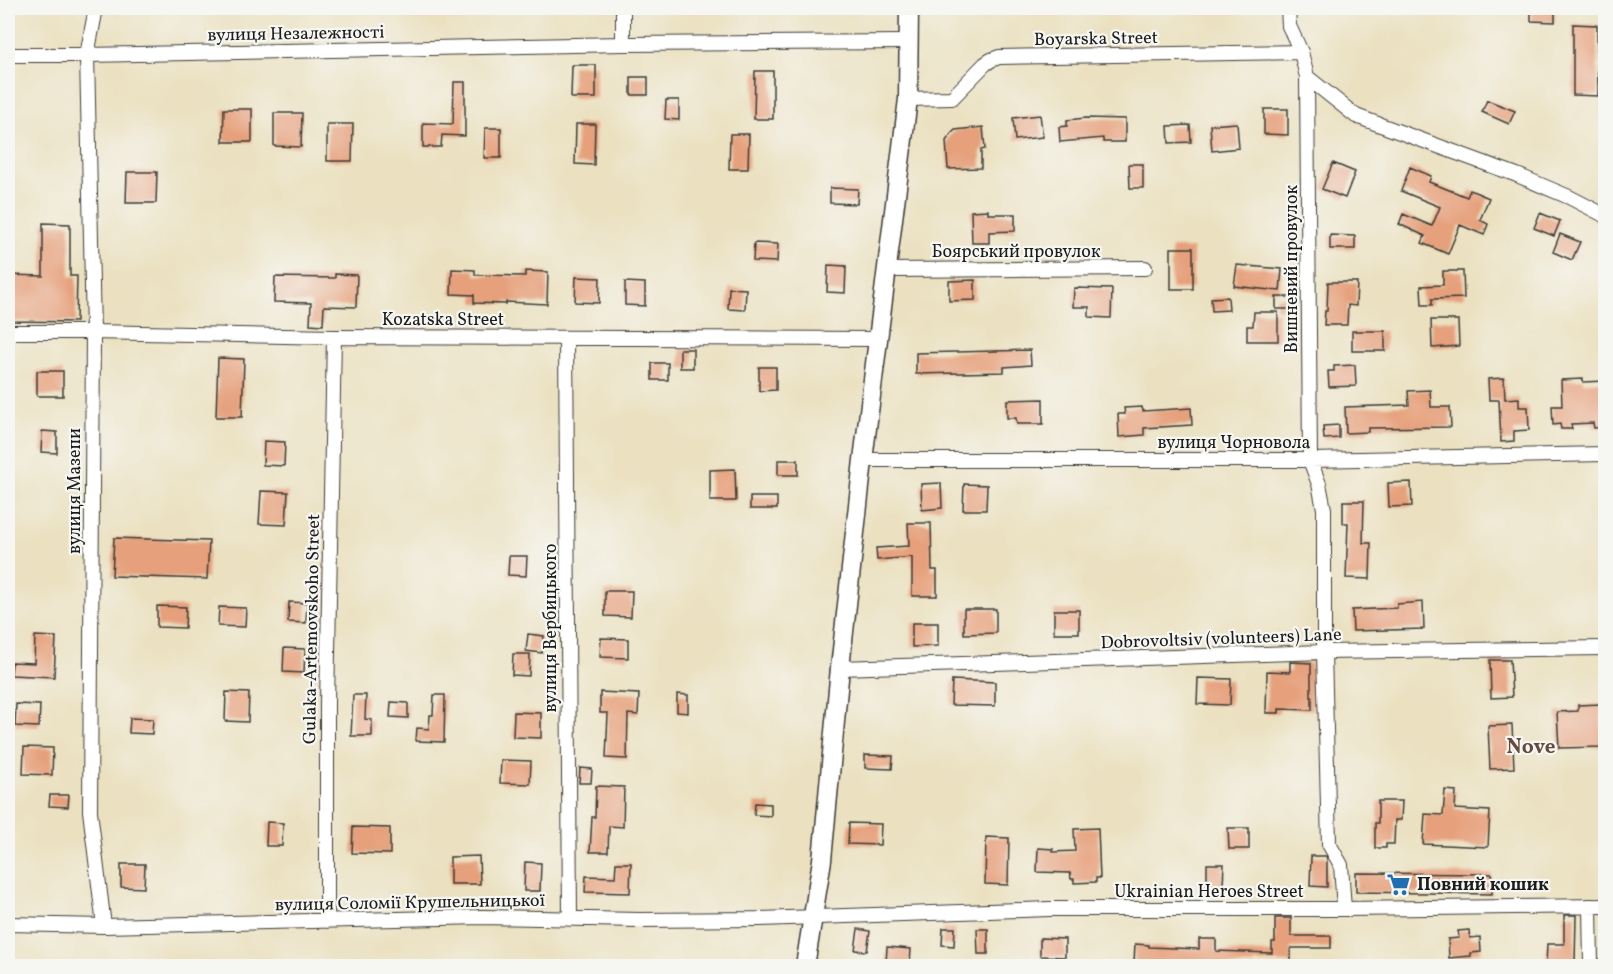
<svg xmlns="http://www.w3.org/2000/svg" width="1613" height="974" font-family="Vollkorn,serif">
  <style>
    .building { fill: #e6a07b }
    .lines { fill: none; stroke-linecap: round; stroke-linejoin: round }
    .minor-casing { stroke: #3b3a35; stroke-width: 16 }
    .tertiary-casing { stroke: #3b3a35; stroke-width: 21 }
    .minor { stroke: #fff; stroke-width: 14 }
    .tertiary { stroke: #fff; stroke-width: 18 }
    .labels { text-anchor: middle; stroke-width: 4.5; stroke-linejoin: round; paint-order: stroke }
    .street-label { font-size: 18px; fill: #1c1c1c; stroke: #f6f6f2 }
    .poi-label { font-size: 18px; font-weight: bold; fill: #1c1c1c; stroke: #f6f6f2; text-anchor: start }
    .quarter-label { font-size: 21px; font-weight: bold; fill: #634a3d; stroke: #f6f6f2 }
  </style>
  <rect width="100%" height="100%" fill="#f6f6f2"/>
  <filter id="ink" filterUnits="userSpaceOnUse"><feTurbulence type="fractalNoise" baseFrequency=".0167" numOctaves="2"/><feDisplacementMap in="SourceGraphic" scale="12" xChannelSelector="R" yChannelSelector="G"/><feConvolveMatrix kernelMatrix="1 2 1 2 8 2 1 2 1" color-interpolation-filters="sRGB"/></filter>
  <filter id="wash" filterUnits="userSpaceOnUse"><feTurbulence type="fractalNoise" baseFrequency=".008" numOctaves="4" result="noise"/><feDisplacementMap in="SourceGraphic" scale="24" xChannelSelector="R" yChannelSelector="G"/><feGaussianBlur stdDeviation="1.35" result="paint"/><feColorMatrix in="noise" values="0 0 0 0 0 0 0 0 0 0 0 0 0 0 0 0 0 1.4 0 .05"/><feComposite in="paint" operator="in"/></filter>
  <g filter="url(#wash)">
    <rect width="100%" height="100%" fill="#ebe1c1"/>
    <g id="blocks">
      <path class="building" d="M1531 8H1555V22L1531 21Z
        M1573 24 1597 25 1598 96 1573 95Z
        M572 65H596V98H571Z
        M755 71H773V119H754Z
        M631 77H648V95H631Z
        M454 82H465V136L442 135 441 147H423V123L453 124Z
        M666 100H679V120L665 119Z
        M1487 100 1515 111 1509 124 1482 112Z
        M224 109H252V142H223Z
        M1264 109H1288V135L1264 134Z
        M274 113H302L301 147 274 146Z
        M1040 115 1043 137 1015 140 1013 118Z
        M1086 118 1125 119V142H1103V138L1060 142 1059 127 1067 126V120Z
        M1237 123 1239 148 1212 151 1210 125Z
        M327 124H353L352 161H327Z
        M576 124H595L594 165 575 164Z
        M1190 125 1191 142 1169 143 1168 126Z
        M983 127 985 149 981 150V168L948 169 946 141 951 134 955 130Z
        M485 128H501V158H484Z
        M730 134H749L748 169H729Z
        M1333 163 1355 172 1345 198 1322 189Z
        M1129 164H1143V188H1130Z
        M1410 167 1431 176 1429 182 1467 197 1470 190 1489 198 1480 220 1488 224 1484 235 1460 225 1448 254 1422 243 1425 236 1399 224 1403 214 1432 226 1440 207 1401 191Z
        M127 172H157L156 203H126Z
        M830 188 858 189 857 204 830 203Z
        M988 210V214H1015V231L989 232V243H972L971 211Z
        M1540 213 1560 221 1554 236 1534 228Z
        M43 223 70 224V276H77L76 322 8 321V275L43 276Z
        M1560 234 1580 242 1572 260 1553 252Z
        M1330 235 1355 236V249H1330Z
        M754 243 778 244 777 262 753 261Z
        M1171 248H1193V289H1171Z
        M828 265 846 266 845 293 827 292Z
        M1237 265 1282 269 1280 291 1234 286Z
        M452 269 475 270V275L525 276V271L548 272 547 304 506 302V304L474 303V295L451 294Z
        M1443 271H1463L1464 298 1432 299V305H1422L1421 286 1443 285Z
        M335 274 357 275 356 307 324 306 323 325 310 324 311 303 274 302 275 277 335 278Z
        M576 277 600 278 599 303 575 302Z
        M975 280V300L949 301V281Z
        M625 282 645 283V306L625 305Z
        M1328 282H1357L1356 306 1348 305 1347 325H1324L1325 311H1327Z
        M729 288 746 289 745 310 728 309Z
        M1074 288 1112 289 1111 318 1089 317V307H1073Z
        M1228 297 1229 310 1212 311 1211 298Z
        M1276 297H1293V309H1276Z
        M1254 312H1278V341H1247V326H1253Z
        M1431 320H1458L1459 346 1432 348Z
        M1352 331H1385V351H1352Z
        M680 349H693V368H680Z
        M1030 350 1031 365 1004 367V372L916 374V353Z
        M218 358 244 359 242 417H216Z
        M652 363H668V380H652Z
        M1355 365 1356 386 1329 387 1328 371H1334V366Z
        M759 367H776V390L759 391Z
        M37 371H63V396H37Z
        M1504 378 1505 399 1519 398V407H1528L1529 430 1514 431V441L1501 442 1499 400H1489L1488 379Z
        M1583 379V382L1605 381V427L1594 428 1593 423 1571 424 1572 429H1561L1560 424 1553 425 1552 406H1562L1561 380Z
        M1430 390 1431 407H1450L1451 427 1368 428V432L1346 433 1345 407 1409 405 1408 391Z
        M1043 399V424H1017L1016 418H1007V400Z
        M1142 407 1143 411 1191 408 1192 425 1144 428V435L1119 437 1118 414H1125L1124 408Z
        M1339 425V438L1324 439 1323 426Z
        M42 431 57 432V453L41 452Z
        M264 441 285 442 284 466 263 465Z
        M778 460H798V475H778Z
        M735 469 736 501H710V470Z
        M1411 482 1412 506 1389 507 1388 483Z
        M941 483 942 508 922 510 921 484Z
        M964 484 987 485 986 510H963Z
        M261 491 288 492 286 525 259 524Z
        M750 497H777V509H750Z
        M1343 501H1364L1363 543H1371L1370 579 1346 578 1348 523H1343Z
        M908 523H931L932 570H937V596H912V557L877 560 876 548 909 546Z
        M114 538 209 541 207 579 112 576Z
        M509 556H527L526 576 508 575Z
        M605 591H632L631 617 605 616Z
        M289 602 307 603 306 623 288 622Z
        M1423 602 1424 629 1353 631 1352 610 1397 608V604Z
        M157 606 186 607 185 628 157 627Z
        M219 607 246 608 245 627 218 626Z
        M964 609H996V633L964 634Z
        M1054 610H1079V633H1054Z
        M912 623H938V646L912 647Z
        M528 634 544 636 542 653 526 651Z
        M35 636 56 637 54 677 11 675 12 662 34 663Z
        M601 638 628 639V658L600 657Z
        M284 648 305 649 304 673 283 672Z
        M513 654H530L529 676 512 675Z
        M1490 660H1510L1512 697 1491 698Z
        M1290 662 1311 663V697H1312V710L1279 709V713H1266L1267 671 1290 672Z
        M1198 678 1231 679 1230 705 1197 704Z
        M952 680 995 682V706L951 705Z
        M226 692 249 693 248 722 225 721Z
        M600 692 639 694 638 715 628 714 627 759 606 758 608 713H600Z
        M677 694 688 695V713L677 712Z
        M353 695H366L365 719 372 720V736H351Z
        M434 695H445L444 742 416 741 417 728 429 729 430 715H433Z
        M391 702 408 703V718L390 717Z
        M16 704 40 705 39 727 15 726Z
        M1601 704 1603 747 1559 748 1557 712 1578 711V705Z
        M514 712 541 713V738L513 737Z
        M130 718 153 719 152 734 129 733Z
        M1512 725 1514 768 1490 769 1488 726Z
        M24 747 53 748 52 775 23 774Z
        M865 755 893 756 892 769 865 768Z
        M501 760 531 761 530 784 500 783Z
        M580 768 592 769 591 783H579Z
        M596 786 624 787 623 827 609 826 608 852H590L592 817H595Z
        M1445 790 1456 791 1455 809 1490 811 1488 847 1423 844 1425 814 1443 815Z
        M50 795H69L68 807 49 806Z
        M1378 801H1402L1401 820H1395L1394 844H1386V848H1375V823H1378Z
        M755 803 771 804V816L754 815Z
        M267 822 283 823 282 846H266Z
        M849 823 881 824 880 845 848 844Z
        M353 827 390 828V854L352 853Z
        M1098 828 1100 878H1096V882L1074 883V879H1071L1070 873 1037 872 1038 848 1053 849V852L1075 851 1074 829Z
        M1228 828H1249V849H1229Z
        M986 837 1009 838 1008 885 985 884Z
        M479 856 480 884H450V857Z
        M1311 856H1326L1327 859V887L1310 886Z
        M525 862 541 863 540 891H524Z
        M616 863H631L630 893 585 892 586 876 615 877Z
        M121 864H145L144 888 121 887Z
        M1207 864H1224L1223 886H1207Z
        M1356 873 1492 874V894L1356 892Z
        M1564 915H1576L1575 965 1546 964 1547 944H1564Z
        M1275 918H1291V936H1331V948H1291V963H1254V966H1192L1134 963 1135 944 1149 945V947L1199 949V939H1216V951L1272 953V942H1275Z
        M943 928H955L954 946 942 945Z
        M858 929 870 931 867 951 855 950Z
        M977 929H988V954H978Z
        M1469 930 1470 938 1480 937 1481 952 1471 953V956L1449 958 1448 939 1459 938 1458 931Z
        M1040 938 1065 939V957L1040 956Z
        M887 947 911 949 910 964 886 963Z"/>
    </g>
  </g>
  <g filter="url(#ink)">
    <use href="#blocks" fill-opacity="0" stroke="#3b3a35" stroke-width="1.5"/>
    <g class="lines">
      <defs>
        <path id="minor" d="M96 8 87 55 93 332 90 811 104 926
          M623 8V44
          M1288 8 1289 26 1301 52 1307 77 1310 460 1319 484 1324 509V652L1329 844 1341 865 1344 909
          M8 55H87L623 44 909 42
          M1307 77 1356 116 1517 175 1569 197 1606 216
          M908 99 952 98 985 64 991 60 999 57 1301 52
          M888 270 1145 268
          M8 332H93L334 337 879 339
          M566 338 570 919
          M863 460H1310L1606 454
          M840 668 1324 652 1604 648
          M1590 906 1591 966
          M327 921V704L334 337
          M8 924 104 926 483 917 639 920 760 919 1049 909H1344L1606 906"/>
        <path id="tertiary" d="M805 966 822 860 840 668 863 460 908 99 909 8"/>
      </defs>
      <use href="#minor" class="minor-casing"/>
      <use href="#tertiary" class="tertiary-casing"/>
      <use href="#minor" class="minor"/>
      <use href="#tertiary" class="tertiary"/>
    </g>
  </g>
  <defs>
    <symbol id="supermarket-bare" viewBox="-9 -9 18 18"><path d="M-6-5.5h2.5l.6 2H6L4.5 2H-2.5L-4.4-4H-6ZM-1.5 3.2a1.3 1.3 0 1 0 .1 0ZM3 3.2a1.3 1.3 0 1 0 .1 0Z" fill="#1f6fb2" stroke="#f6f6f2" stroke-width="2.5" paint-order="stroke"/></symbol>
  </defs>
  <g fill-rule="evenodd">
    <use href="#supermarket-bare" x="1382" y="868" width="33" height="33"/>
  </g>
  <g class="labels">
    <g class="street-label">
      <text transform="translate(296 33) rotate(-1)" y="6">вулиця Незалежності</text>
      <text transform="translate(1096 38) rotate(-1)" y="6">Boyarska Street</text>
      <text x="1016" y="257">Боярський провулок</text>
      <text transform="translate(1291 269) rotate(-90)" y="6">Вишневий провулок</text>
      <text x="443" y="325">Kozatska Street</text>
      <text x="1234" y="448">вулиця Чорновола</text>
      <text transform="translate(74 491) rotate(-90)" y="6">вулиця Мазепи</text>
      <text transform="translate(550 628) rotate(-90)" y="6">вулиця Вербицького</text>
      <text transform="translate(311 629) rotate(-89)" y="6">Gulaka-Artemovskoho Street</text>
      <text transform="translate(1221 638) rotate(-2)" y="6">Dobrovoltsiv (volunteers) Lane</text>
      <text x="1209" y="897">Ukrainian Heroes Street</text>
      <text transform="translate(410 902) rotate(-1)" y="6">вулиця Соломії Крушельницької</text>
    </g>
    <g class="poi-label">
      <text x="1417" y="890">Повний кошик</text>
    </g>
    <g class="quarter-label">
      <text x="1531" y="753">Nove</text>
    </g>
  </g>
  <rect width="1613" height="974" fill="none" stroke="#f6f6f2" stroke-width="30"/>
</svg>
